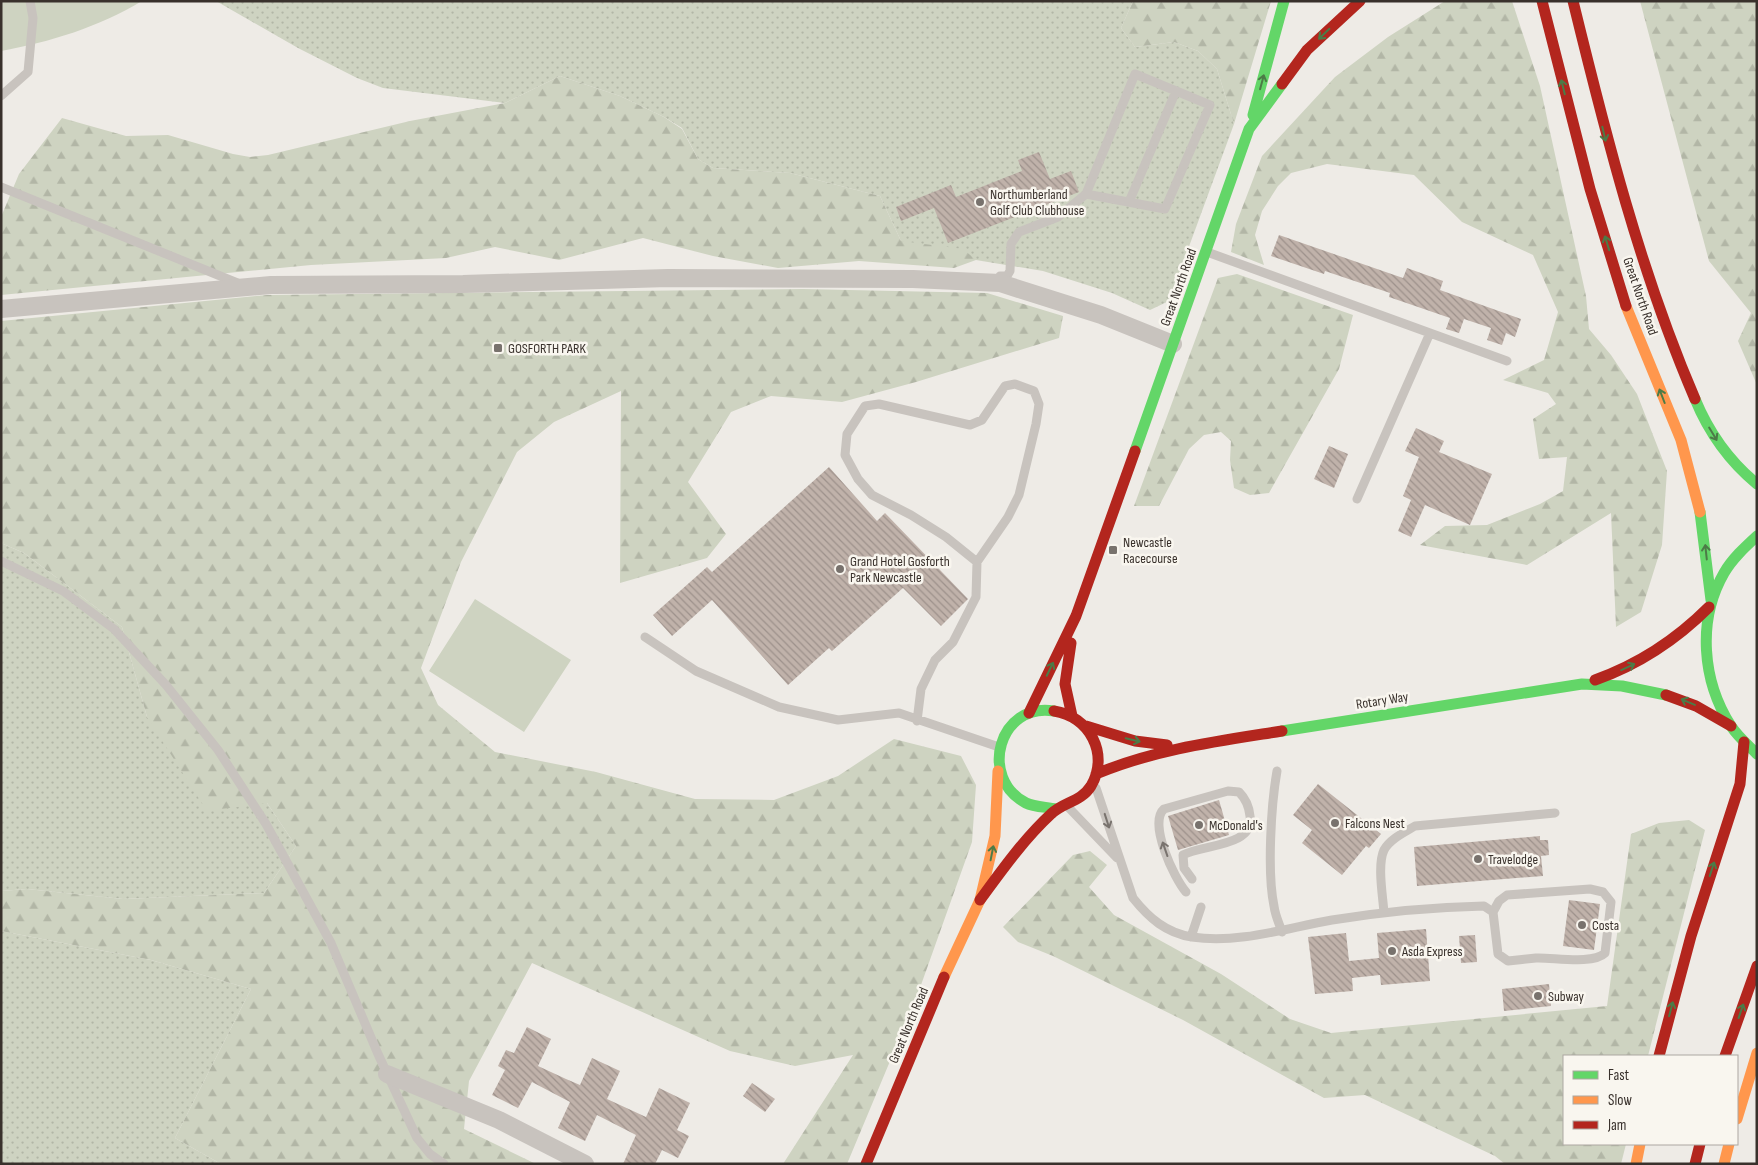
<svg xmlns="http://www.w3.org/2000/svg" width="1758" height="1165" font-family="'Sofia Sans Condensed',sans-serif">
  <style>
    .grass { fill: url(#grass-dots) }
    .forest { fill: url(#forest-firs) }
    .pitch { fill: #ced3c1 }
    .building { fill: url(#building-back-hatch) }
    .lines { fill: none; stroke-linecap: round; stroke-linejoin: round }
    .lane { stroke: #c8c3be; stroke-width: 9 }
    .street { stroke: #c8c3be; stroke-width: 18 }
    .fast { stroke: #63d668; stroke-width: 11 }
    .slow { stroke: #ff974d; stroke-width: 11 }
    .jam { stroke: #b3261e; stroke-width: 11 }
    .oneway { stroke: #4c7b47 }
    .oneway2 { stroke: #79736e }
    .poi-dot { fill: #78726d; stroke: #f9f6ef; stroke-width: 2 }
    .labels { text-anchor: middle; stroke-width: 5; stroke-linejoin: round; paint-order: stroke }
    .poi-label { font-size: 14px; fill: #39312c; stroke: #f9f6ef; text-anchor: start }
    .street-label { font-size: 14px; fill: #39312c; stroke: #f9f6ef }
  </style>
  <defs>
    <pattern id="grass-dots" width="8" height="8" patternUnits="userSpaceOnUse" patternTransform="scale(1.25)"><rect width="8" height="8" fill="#ced3c1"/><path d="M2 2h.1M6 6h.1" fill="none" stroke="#b2b6a6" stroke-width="1.8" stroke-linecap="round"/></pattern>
    <pattern id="forest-firs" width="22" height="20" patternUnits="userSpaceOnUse" patternTransform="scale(1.25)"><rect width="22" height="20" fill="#ced3c1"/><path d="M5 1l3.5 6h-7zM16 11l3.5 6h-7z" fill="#b2b6a6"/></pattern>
    <pattern id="building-back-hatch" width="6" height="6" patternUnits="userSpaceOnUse" patternTransform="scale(1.25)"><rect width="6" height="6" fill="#c0b2aa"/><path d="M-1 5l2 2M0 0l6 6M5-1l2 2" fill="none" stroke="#9d918b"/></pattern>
  </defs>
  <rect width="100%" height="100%" fill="#eeebe6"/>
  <path class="grass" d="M216 1H1133L1121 28 1135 47 1174 42 1198 51 1217 69 1234 124 1169 301 1150 310 1112 293 1043 271 976 260 918 255 901 241 880 196 790 173 713 168 698 159 682 128 664 117 620 96 560 76 505 103 383 88 357 78 298 48Z
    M1 543 24 553 122 627 147 717 267 803 296 846 264 893 123 899 27 889 1 891Z
    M1 931 151 960 251 989 175 1138 221 1164H1Z"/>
  <path class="forest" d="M1133 1H1271L1234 124 1217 69 1198 51 1174 42 1135 47 1121 28Z
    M1445 1H1512L1540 86 1586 296 1589 329 1611 355 1637 394 1667 471 1662 545 1641 612 1616 627 1611 513 1527 565 1420 545 1445 526 1487 525 1540 504 1563 491 1567 457 1539 459 1533 419 1556 404 1548 393 1503 380 1544 360 1558 312 1533 255 1462 222 1414 175 1327 164 1291 173 1278 186 1262 211 1255 235 1264 265 1231 252 1236 224 1262 156 1335 77 1388 37Z
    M1640 1H1757V385L1738 341 1751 313 1709 261Z
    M560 76 620 96 664 117 682 129 698 159 713 168 790 173 880 196 901 241 963 249 976 260 954 268 859 261 778 268 713 256 643 238 559 260 495 247 446 258 311 265 1 295V217L19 174 62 118 126 136 168 135 233 154 250 157 268 155 410 121 505 103Z
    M1237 274 1353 315 1339 369 1269 493 1250 495 1234 488 1230 460 1231 441 1221 432 1204 435 1189 449 1159 506H1134L1218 278Z
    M803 289 987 293 1063 316 1059 338 916 382 842 402 771 396 731 412 688 482 726 534 707 558 620 583 621 391 554 422 517 452 461 562 421 668 438 705 495 752 596 772 695 799 774 800 838 776 894 739 961 756 976 785 972 842 916 999 847 1164H783L853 1055 795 1066 730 1051 532 963 469 1081 464 1129 536 1164H221L175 1138 251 989 151 960 1 931V891L27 889 123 899 264 893 296 846 267 803 207 811 147 717 122 627 24 553 1 543V321L267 295Z
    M1689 820 1705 830 1648 1056H1564V1144H1626L1621 1164H1505L1495 1156 1365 1095 1324 1098 1183 1020 1053 956 1018 942 1003 927 1073 855 1090 851 1107 865 1089 887 1114 915 1221 974 1290 1019 1331 1033 1607 1006 1631 834 1659 823Z"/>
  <path class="pitch" d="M1 1H142C99 27 50 42 1 51Z
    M475 599 571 660 524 732 429 671Z"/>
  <path class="building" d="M1039 152 1050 179 1071 171 1079 192 948 243 934 208 901 221 896 207 951 185 956 197 1022 171 1018 160Z
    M1279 235 1403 278 1407 268 1443 281 1440 290 1521 319 1515 337 1506 333 1502 345 1487 340 1491 328 1464 319 1459 333 1446 329 1450 318 1389 297 1390 293 1325 271 1324 274 1271 256Z
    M1416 428 1444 441 1439 452 1492 474 1470 525 1425 505 1411 537 1398 531 1411 500 1403 496 1419 457 1405 451Z
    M1329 446 1348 454 1334 488 1314 479Z
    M829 467 877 521 885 513 968 599 941 626 903 588 832 651 829 648 788 685 712 600 672 636 653 615 707 567 712 572Z
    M1318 784 1381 834 1369 848 1366 846 1342 875 1302 843 1312 830 1293 815Z
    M1219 800 1229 835 1178 850 1168 816Z
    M1540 836V840H1548L1549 855 1541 856 1543 876 1417 886 1414 847Z
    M1569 900 1600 904 1594 950 1563 946Z
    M1426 929 1430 981 1381 985 1380 975 1352 978 1353 991 1315 994 1308 937 1346 933 1349 961 1379 958 1377 933Z
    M1475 935 1477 962 1461 963 1459 936Z
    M1549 984 1551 1006 1504 1011 1502 989Z
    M527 1027 551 1039 538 1066 566 1079 580 1085 592 1058 620 1071 607 1099 646 1117 659 1088 690 1103 677 1130 689 1136 678 1158 662 1150 655 1164H623L636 1135 597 1115 585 1141 558 1128 570 1102 532 1082 518 1108 492 1095 505 1070 498 1066 506 1050 514 1053Z
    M752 1083 775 1099 765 1112 743 1096Z"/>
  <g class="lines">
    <path class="lane" d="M1 96 28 72 33 18 30 1
      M1 187 240 284
      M1129 202 1176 91
      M1207 252 1507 361
      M1000 280V276H1007L1010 271 1011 244 1019 232 1058 217 1086 194 1135 74 1210 105 1165 209 1086 194
      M1357 499 1430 333
      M1 561 63 591 114 629 166 685 218 750 266 824 331 943 378 1054 417 1138 430 1154 444 1164
      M645 637 696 671 779 707 838 720 899 713 999 747
      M917 721 921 689 935 660 953 642 976 597 977 562 946 537 911 515 872 495 858 479 845 455 847 434 865 406 879 404 970 425 982 420 1005 386 1015 384 1034 391 1039 404 1036 424 1019 495 1008 517 977 562
      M1277 771C1271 805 1267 873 1274 906 1275 915 1279 923 1282 932
      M1096 788 1133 898C1149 918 1166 933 1192 937 1239 944 1286 928 1332 920 1382 912 1433 907 1484 906L1493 912 1498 954 1508 961C1517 960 1527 959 1536 958 1552 957 1593 965 1605 953L1611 902 1603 892 1590 889 1507 895 1499 901 1493 912
      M1069 808 1117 858
      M1186 892C1174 878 1148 823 1164 809L1228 791 1239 792C1246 799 1249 806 1250 816 1255 847 1202 844 1183 855L1184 868 1192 879
      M1384 913C1383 897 1377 865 1384 850 1390 839 1405 832 1415 826L1555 813
      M1191 937 1201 907"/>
    <path class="street" d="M1 309 271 285 463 284 668 278 913 279 1000 283 1101 315 1173 344
      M387 1074 499 1120 585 1164"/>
    <path class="fast" d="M1253 115 1284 1
      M1695 399C1709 433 1729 461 1757 484
      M1135 451 1249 129 1282 84
      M1700 512 1711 600
      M1757 536C1745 547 1732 559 1724 573 1697 620 1702 681 1731 726 1738 737 1748 745 1757 754
      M1054 711C999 702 978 778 1026 803 1034 807 1047 807 1056 809
      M1282 731 1582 684 1622 686 1666 695"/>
    <path class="slow" d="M1626 306 1681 440 1700 512
      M944 977 980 900 995 836 998 771
      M1737 1119 1757 1053
      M1636 1164 1640 1144
      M1724 1164 1729 1144"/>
    <path class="jam" d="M1542 1 1590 189 1626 306
      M1573 1C1606 136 1640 271 1695 399
      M1282 84 1307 50 1360 1
      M1071 643 1065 684 1072 716
      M1595 680C1640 664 1676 640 1709 607
      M1666 695 1696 706 1731 726
      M1029 713 1076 616 1135 451
      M1086 726 1135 741 1167 745
      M1096 774C1156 749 1219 741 1282 731
      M980 900C1002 870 1024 839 1051 814 1063 802 1081 802 1091 786 1110 754 1089 716 1054 711
      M1659 1056 1691 936 1740 784 1744 742
      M1725 1056 1757 966
      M866 1164 944 977
      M1695 1164 1700 1144"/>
  </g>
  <defs><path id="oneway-shaft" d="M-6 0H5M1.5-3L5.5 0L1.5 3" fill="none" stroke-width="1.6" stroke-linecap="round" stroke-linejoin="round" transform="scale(1.25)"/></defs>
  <g class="oneway">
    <use href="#oneway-shaft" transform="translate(1324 34) rotate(136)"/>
    <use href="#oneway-shaft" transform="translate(1262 82) rotate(-75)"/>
    <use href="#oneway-shaft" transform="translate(1563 87) rotate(-104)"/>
    <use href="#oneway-shaft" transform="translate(1604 134) rotate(77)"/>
    <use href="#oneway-shaft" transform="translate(1607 243) rotate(-107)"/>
    <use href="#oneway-shaft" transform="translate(1662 396) rotate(-111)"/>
    <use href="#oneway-shaft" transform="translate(1713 434) rotate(59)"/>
    <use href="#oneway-shaft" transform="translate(1706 552) rotate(-96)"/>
    <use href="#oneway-shaft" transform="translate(1628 667) rotate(-25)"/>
    <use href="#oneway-shaft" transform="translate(1050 669) rotate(-64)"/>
    <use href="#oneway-shaft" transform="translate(1688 702) rotate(-157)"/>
    <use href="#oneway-shaft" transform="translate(1133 740) rotate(13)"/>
    <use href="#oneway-shaft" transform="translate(992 853) rotate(-79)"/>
    <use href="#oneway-shaft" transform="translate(1712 869) rotate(-72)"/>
    <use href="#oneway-shaft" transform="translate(1671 1009) rotate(-75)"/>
    <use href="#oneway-shaft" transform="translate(1741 1011) rotate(-71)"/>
  </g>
  <g class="oneway2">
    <use href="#oneway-shaft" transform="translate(1107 821) rotate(72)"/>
    <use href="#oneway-shaft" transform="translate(1165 849) rotate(-109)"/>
  </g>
  <g class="poi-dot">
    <circle cx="980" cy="202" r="5"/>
    <rect x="493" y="343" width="10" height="10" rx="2.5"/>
    <rect x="1108" y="545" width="10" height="10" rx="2.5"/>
    <circle cx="840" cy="569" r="5"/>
    <circle cx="1335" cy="823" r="5"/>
    <circle cx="1199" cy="825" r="5"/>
    <circle cx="1478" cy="859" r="5"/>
    <circle cx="1582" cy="925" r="5"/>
    <circle cx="1392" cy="951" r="5"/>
    <circle cx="1538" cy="996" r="5"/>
  </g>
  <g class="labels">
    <g class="poi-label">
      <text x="990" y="199">Northumberland<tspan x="990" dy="16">Golf Club Clubhouse</tspan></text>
      <text x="508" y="353">GOSFORTH PARK</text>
      <text x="1123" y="547">Newcastle<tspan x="1123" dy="16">Racecourse</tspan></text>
      <text x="850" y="566">Grand Hotel Gosforth<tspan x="850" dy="16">Park Newcastle</tspan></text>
      <text x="1345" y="828">Falcons Nest</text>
      <text x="1209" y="830">McDonald's</text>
      <text x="1488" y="864">Travelodge</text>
      <text x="1592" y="930">Costa</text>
      <text x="1402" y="956">Asda Express</text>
      <text x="1548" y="1001">Subway</text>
    </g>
    <g class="street-label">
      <text transform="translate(1178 287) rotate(-70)" y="5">Great North Road</text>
      <text transform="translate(1641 296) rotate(71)" y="5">Great North Road</text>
      <text transform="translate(1382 700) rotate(-9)" y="5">Rotary Way</text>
      <text transform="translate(908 1025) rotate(-67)" y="5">Great North Road</text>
    </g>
  </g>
  <rect width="1758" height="1165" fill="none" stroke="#39312c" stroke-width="5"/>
  <rect x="1563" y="1055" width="175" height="90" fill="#f9f6ef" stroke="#aca7a1"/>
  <rect x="1573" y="1071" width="25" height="8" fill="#63d668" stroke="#aca7a1"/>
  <text x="1608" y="1080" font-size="15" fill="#39312c">Fast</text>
  <rect x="1573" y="1096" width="25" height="8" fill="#ff974d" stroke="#aca7a1"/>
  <text x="1608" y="1105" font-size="15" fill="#39312c">Slow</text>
  <rect x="1573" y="1121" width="25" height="8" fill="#b3261e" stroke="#aca7a1"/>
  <text x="1608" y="1130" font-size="15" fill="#39312c">Jam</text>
</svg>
